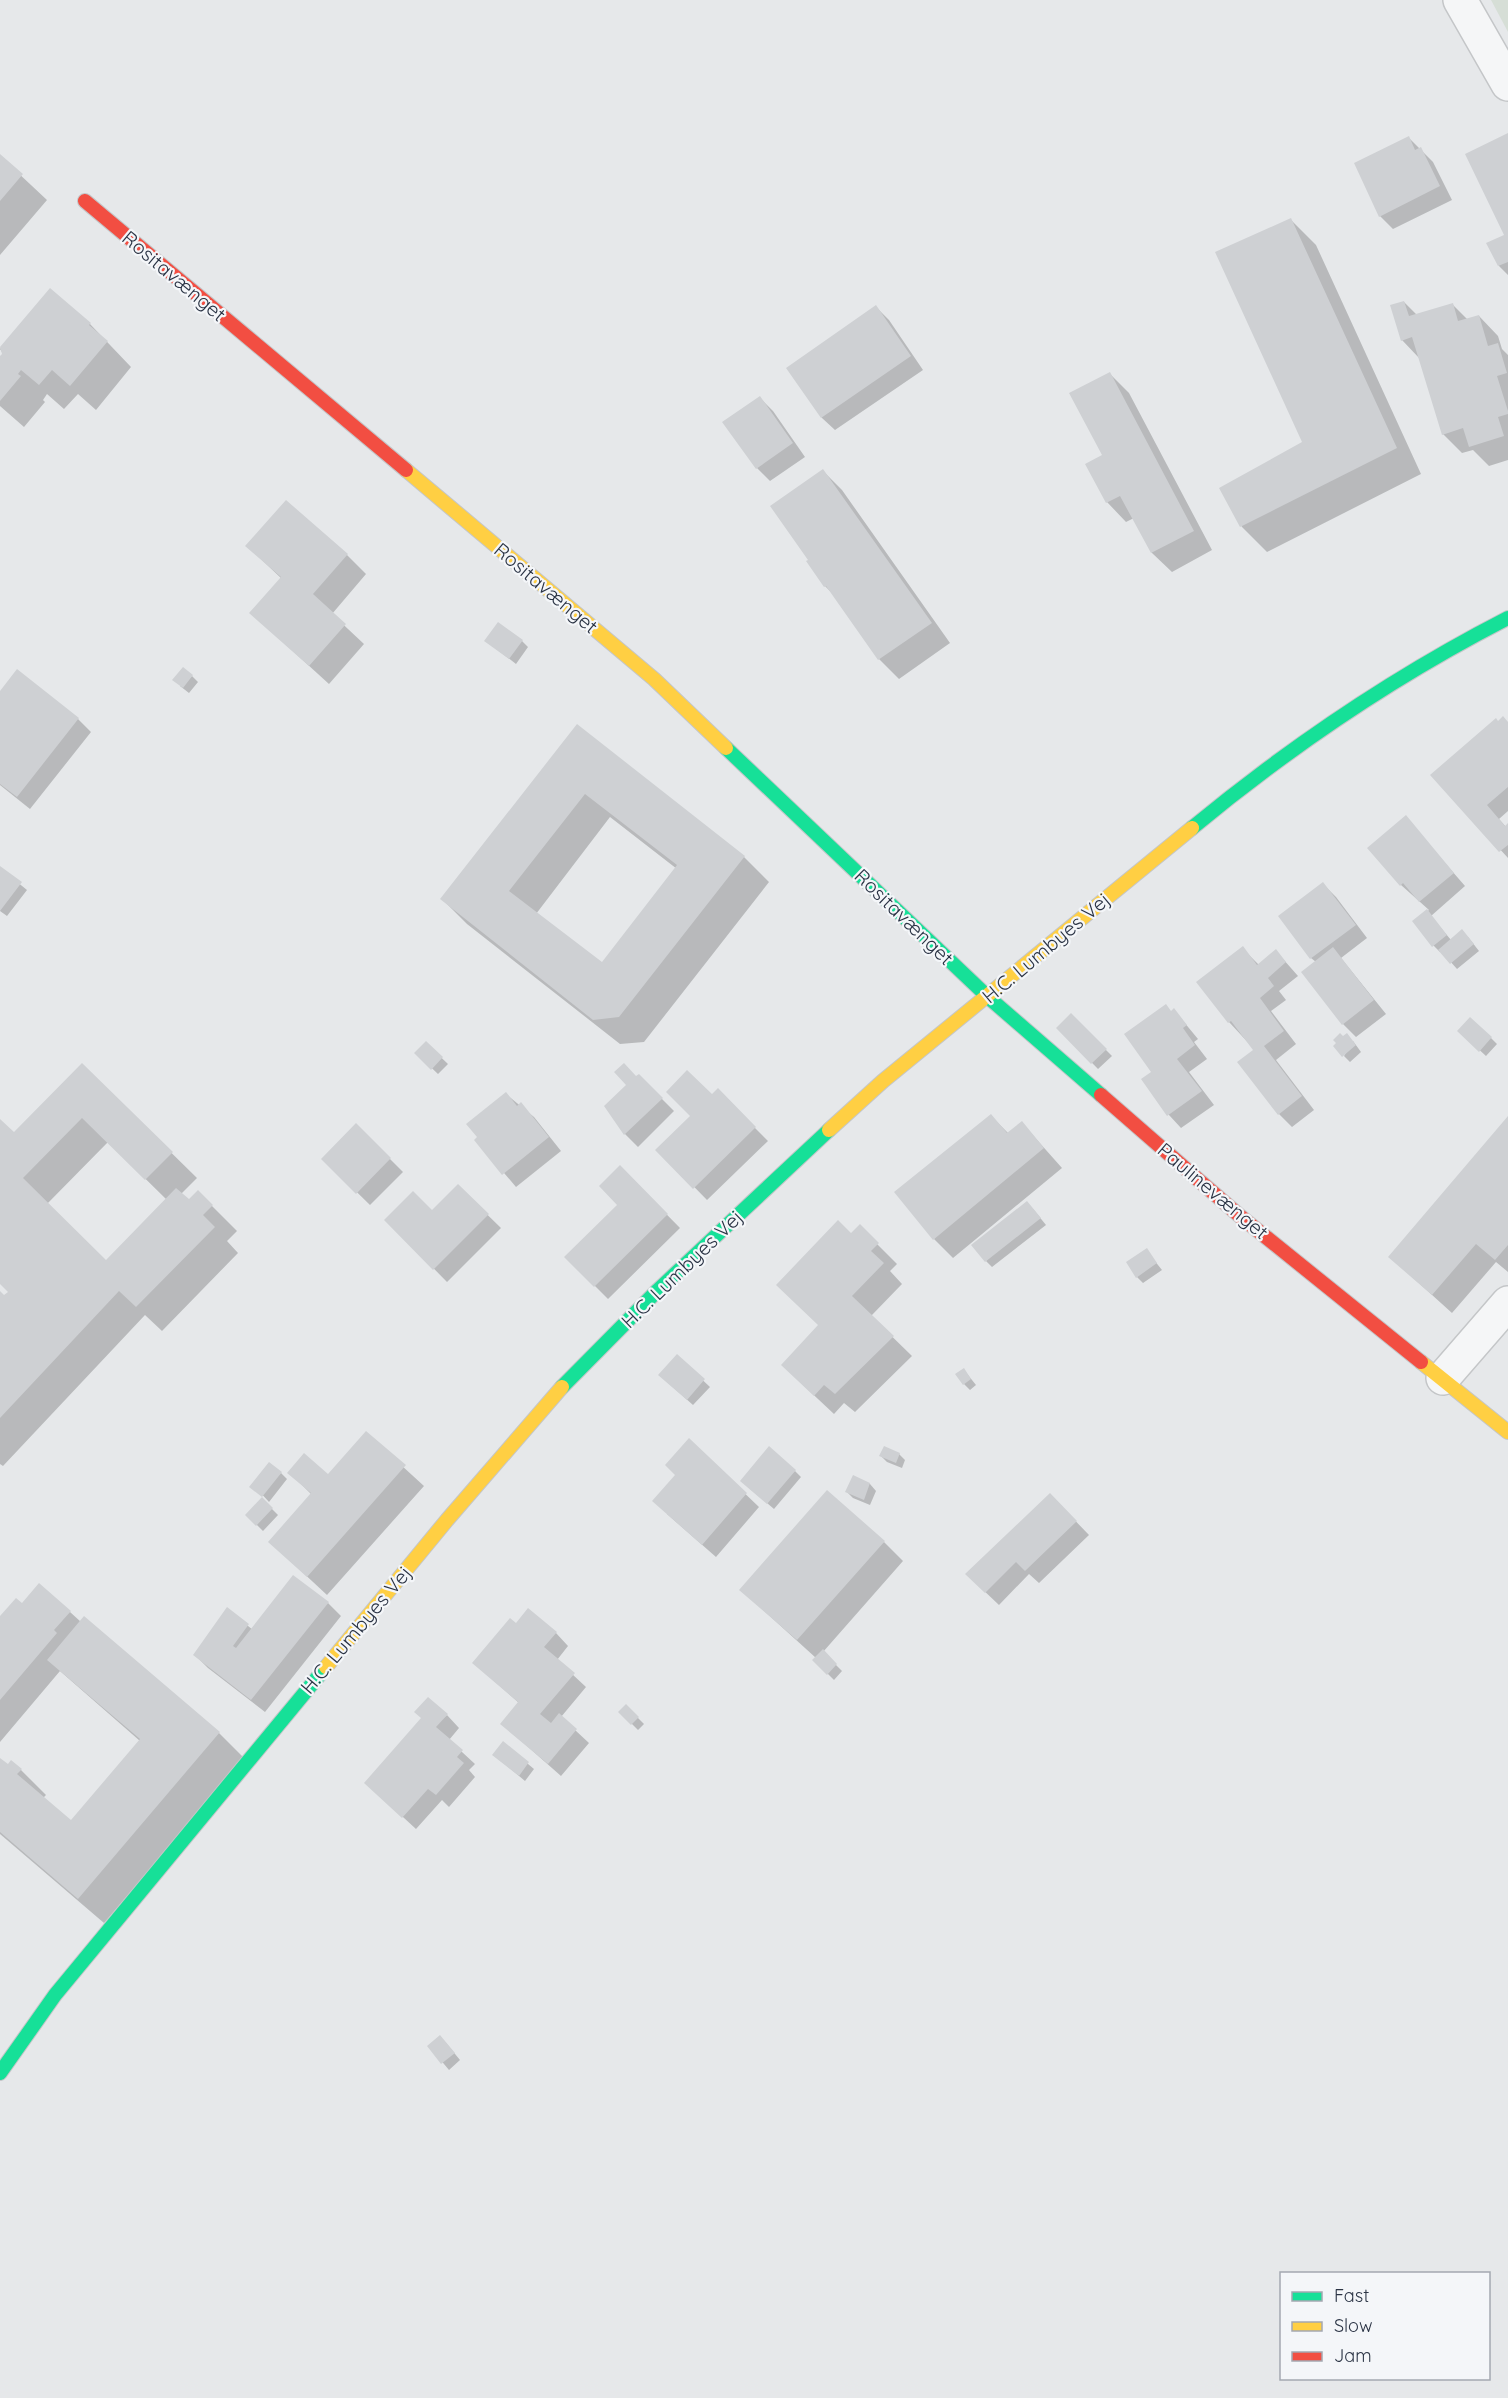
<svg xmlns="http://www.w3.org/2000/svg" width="1508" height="2398" font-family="Quicksand,sans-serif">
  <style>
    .green { fill: #d6ded6 }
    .shadow { fill: #0003; fill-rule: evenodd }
    .building { fill: #ced0d3; fill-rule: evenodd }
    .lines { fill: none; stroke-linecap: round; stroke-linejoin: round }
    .street-casing { stroke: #c4c6c8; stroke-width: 36 }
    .fast-casing { stroke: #c4c6c8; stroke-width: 16 }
    .slow-casing { stroke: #c4c6c8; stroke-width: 16 }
    .jam-casing { stroke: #c4c6c8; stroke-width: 16 }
    .street { stroke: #f5f6f7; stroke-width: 33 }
    .fast { stroke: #16e098; stroke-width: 14 }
    .slow { stroke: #ffcf43; stroke-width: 14 }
    .jam { stroke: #f24e42; stroke-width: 14 }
    .labels { text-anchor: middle; stroke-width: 4.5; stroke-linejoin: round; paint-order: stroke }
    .street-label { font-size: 20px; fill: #2b3445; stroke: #f4f6f9 }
  </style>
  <rect width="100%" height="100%" fill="#e6e8ea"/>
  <path class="green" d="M1491 0H1508V32Z"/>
  <path class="shadow" d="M1508 135V275L1499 266 1506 235Z
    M1409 138 1433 162 1452 200 1393 229 1380 216Z
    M0 156 47 200 0 255Z
    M1291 220 1316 245 1421 474 1267 552 1242 527 1221 489 1304 443Z
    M50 290 90 324 131 367 96 410 78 394 64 409 47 394 43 400 45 402 24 427 0 406V359L4 355 0 349Z
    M1404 302 1417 315 1452 304 1468 320 1479 316 1498 336 1502 349 1508 355V460L1489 466 1473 450 1462 453 1443 434 1420 359 1402 340Z
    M876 307 889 320 923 370 835 430 822 418 788 368Z
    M1109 373 1129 393 1212 550 1172 572 1152 553 1134 518 1126 522 1107 502 1104 456Z
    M760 398 773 411 805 457 770 481 757 468Z
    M823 471 842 490 950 643 899 679 879 659 836 597 825 586Z
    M247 546 347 555 366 574 332 614 364 644 329 684 251 613 282 579Z
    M486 641H522L528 647 516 664Z
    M192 676 198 682 189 693 180 686Z
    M0 693 78 719 91 732 30 809 0 785Z
    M1498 722 1508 723V811L1499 819 1506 827 1508 825V858L1432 775Z
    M578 726 744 857 769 882 644 1042 620 1044 467 924 442 899ZM610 817 677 869 603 965 536 914Z
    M1405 817 1465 886 1431 916 1451 940 1468 937 1479 951 1457 969 1441 951 1440 952 1434 946 1414 922 1429 910 1401 885 1369 848Z
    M0 868 27 890 7 916 0 911Z
    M1323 884 1336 897 1367 938 1341 958 1386 1014 1356 1037 1343 1024 1303 972 1316 962 1311 958Z
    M1242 948 1259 965 1276 951 1298 976 1279 991 1286 1000 1271 1011 1296 1044 1276 1060 1314 1110 1292 1127 1279 1114 1255 1050 1229 1022Z
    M1174 1010 1198 1039 1194 1042 1207 1059 1189 1072 1214 1105 1181 1128 1169 1115 1143 1080 1153 1072 1172 1012Z
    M1071 1015 1112 1056 1098 1069 1058 1028Z
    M1459 1031 1491 1038 1497 1044 1486 1056Z
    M1353 1041 1361 1052 1350 1062 1344 1056Z
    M426 1043 448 1064 438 1074 416 1053Z
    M82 1065 197 1178 181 1194 189 1201 198 1192 237 1231 227 1241 238 1253 162 1331 145 1315 3 1466 0 1464V1293L4 1297 10 1292 0 1282V1121L14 1134ZM108 1142 167 1200 106 1262 47 1204Z
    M639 1076 674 1111 638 1147 625 1134 606 1106Z
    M718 1091 768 1141 707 1200 658 1150Z
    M506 1094 534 1117 561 1151 516 1187 476 1140Z
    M991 1116 1009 1134 1022 1123 1062 1168 953 1258 934 1239Z
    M1508 1119V1272L1496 1262 1452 1313 1390 1257Z
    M356 1125 403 1172 370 1205 323 1159Z
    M620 1167 680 1228 608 1299 566 1257 619 1205Z
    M458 1186 501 1228 447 1282 386 1220 432 1212Z
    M1033 1209 1046 1225 992 1267 986 1261Z
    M860 1227 897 1264 890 1271 902 1284 871 1316 912 1356 855 1412 844 1403 834 1414 802 1384 851 1235Z
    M1146 1250 1162 1270 1143 1283 1137 1277Z
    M677 1356 710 1387 693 1405 666 1381Z
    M964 1370 976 1385 970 1390 964 1384Z
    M366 1433 424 1486 327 1595 270 1542 312 1495 289 1472 328 1476Z
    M689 1440 759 1507 716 1557 667 1514Z
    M899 1454 905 1460 902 1468 887 1462 881 1456Z
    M795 1471 801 1477 774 1509 748 1487Z
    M281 1473 287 1479 269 1502 258 1490Z
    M854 1477 870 1484 876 1491 870 1505 853 1498 847 1492Z
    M262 1499 278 1515 263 1531 247 1515Z
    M1063 1508 1089 1535 1039 1583 1029 1574 999 1605 980 1587Z
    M884 1542 903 1561 823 1652 842 1671 834 1680 814 1660 816 1658 741 1590Z
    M328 1603 341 1616 265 1712 208 1668 195 1655 227 1609 253 1630Z
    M70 1612 81 1622 84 1618 219 1733 244 1758 104 1923 0 1834V1760L8 1767 11 1762 21 1770 46 1795 43 1798 72 1822 140 1741 60 1671 0 1742V1618Z
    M516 1625 556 1633 568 1646 557 1660 586 1687 561 1717 589 1743 561 1776 502 1724 519 1703 474 1663Z
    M626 1706 644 1724 638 1730 620 1712Z
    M447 1715 459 1728 449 1740 475 1764 469 1770 475 1777 449 1807 442 1800 416 1829 366 1783Z
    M504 1744 534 1769 525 1781 494 1755Z
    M446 2043 460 2060 449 2070 429 2046Z"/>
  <path class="building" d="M1508 133V262L1498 266 1486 243 1504 235 1465 154Z
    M1409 136 1415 150 1421 147 1440 186 1379 217 1354 163Z
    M0 154 23 174 0 201Z
    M1291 218 1397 448 1240 527 1219 488 1302 442 1215 252Z
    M50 288 91 323 89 325 108 341 70 386 52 370 39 385 21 370 18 374 21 376 0 401V356L2 354 0 347Z
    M1404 301 1409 316 1453 303 1458 321 1479 315 1488 346 1498 343 1507 373 1497 376 1508 411V414L1498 417 1504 436 1469 447 1463 428 1442 435 1412 337 1401 341 1390 305Z
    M876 305 911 356 821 418 786 368Z
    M1110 372 1194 531 1151 553 1120 496 1106 503 1085 464 1102 455 1069 393Z
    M760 396 793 443 756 469 722 422Z
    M823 469 932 623 878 660 826 586 824 587 806 561 808 560 770 506Z
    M286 500 348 554 313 594 346 624 309 666 249 613 281 577 245 546Z
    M498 622 523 640 509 659 484 641Z
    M183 667 193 675 183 688 172 680Z
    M17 669 79 718 17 797 0 784V691Z
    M1503 716 1508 722V787L1487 805 1505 826 1508 823V845L1499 852 1430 775 1496 718 1498 721Z
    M577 724 745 856 619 1017 593 1020 440 899ZM585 794 677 865 602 962 509 891Z
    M1406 815 1454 873 1419 902 1403 883 1400 886 1367 848Z
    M0 866 22 882 0 911Z
    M1323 882 1356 925 1310 959 1278 916Z
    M1427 909 1447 935 1432 947 1412 921Z
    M1462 929 1474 944 1450 964 1438 950Z
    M1243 946 1257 965 1276 949 1286 962 1268 978 1274 986 1260 998 1284 1031 1264 1046 1302 1096 1278 1115 1237 1062 1253 1050 1231 1021 1228 1023 1196 982Z
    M1333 947 1374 1000 1342 1025 1301 972Z
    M1166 1004 1171 1011 1174 1008 1187 1025 1183 1028 1195 1045 1177 1059 1202 1091 1167 1116 1141 1079 1151 1072 1124 1034Z
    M1071 1013 1107 1049 1091 1064 1056 1028Z
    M1470 1017 1492 1037 1479 1052 1457 1031Z
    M1340 1033 1343 1036 1347 1033 1356 1045 1342 1057 1333 1046 1336 1043 1333 1040Z
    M426 1041 443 1057 431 1070 414 1053Z
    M82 1063 173 1152 145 1180 82 1118 23 1178 106 1260 176 1188 189 1199 198 1190 213 1205 203 1215 215 1227 136 1307 119 1291 0 1418V1291L4 1295 8 1292 0 1284V1119L14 1132Z
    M624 1063 636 1076 639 1074 663 1098 624 1135 604 1106 626 1085 614 1072Z
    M687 1070 712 1094 718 1088 756 1127 693 1189 655 1150 690 1116 666 1092Z
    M506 1092 517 1106 521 1102 549 1137 502 1175 474 1140 477 1137 466 1124Z
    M991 1114 1007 1133 1022 1121 1044 1148 933 1240 894 1192Z
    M1508 1116V1245L1495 1260 1476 1244 1432 1295 1388 1257Z
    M356 1123 391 1158 356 1194 321 1159Z
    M620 1165 668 1214 594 1287 564 1257 617 1205 599 1186Z
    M458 1184 489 1214 433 1270 384 1220 413 1191 432 1210Z
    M1027 1201 1041 1218 985 1262 971 1245Z
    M838 1220 851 1233 860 1224 879 1243 871 1251 884 1263 852 1296 894 1336 835 1394 824 1385 814 1396 781 1365 818 1325 776 1285Z
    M1147 1248 1157 1263 1136 1278 1126 1262Z
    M677 1354 705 1379 687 1400 658 1375Z
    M964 1368 971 1379 963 1385 955 1374Z
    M366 1431 406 1465 307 1577 268 1542 311 1493 287 1473 304 1453 328 1474Z
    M689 1438 747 1493 702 1545 652 1501 675 1475 665 1465Z
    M769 1446 796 1470 767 1504 740 1481Z
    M884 1446 900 1453 896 1463 879 1456Z
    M269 1462 282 1472 262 1497 249 1487Z
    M853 1475 870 1483 864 1500 845 1492Z
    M827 1490 885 1541 797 1640 739 1590Z
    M1050 1493 1077 1521 1025 1571 1016 1562 985 1593 965 1574Z
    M262 1497 273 1508 256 1526 245 1515Z
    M293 1575 329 1602 251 1700 193 1655 227 1607 249 1624 233 1646 236 1648Z
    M39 1583 71 1611 54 1630 57 1633 0 1700V1616L16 1598 22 1603Z
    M528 1608 557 1632 544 1647 575 1673 540 1714 551 1723 559 1713 577 1729 548 1764 500 1724 518 1702 472 1663 510 1618 516 1623Z
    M84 1616 220 1732 78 1899 0 1832V1758L8 1764 11 1760 22 1769 17 1774 71 1820 140 1739 47 1660Z
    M823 1649 837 1664 827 1675 812 1660Z
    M428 1697 448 1714 436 1727 463 1750 457 1757 464 1763 436 1795 428 1789 402 1818 364 1783 421 1718 414 1712Z
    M626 1704 639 1717 631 1725 618 1712Z
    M503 1741 529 1762 519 1776 492 1755Z
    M440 2035 455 2053 441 2064 427 2046Z"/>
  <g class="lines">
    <defs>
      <path id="street" d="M1460 0 1508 84
        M1443 1378 1508 1303"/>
      <path id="fast" d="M726 748 988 997 1101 1095
        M1192 828C1290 747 1395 676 1508 618
        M562 1387 658 1290 829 1130
        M0 2073 55 1995 326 1667"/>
      <path id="slow" d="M406 470 654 679 726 748
        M829 1130 883 1081 1192 828
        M1421 1362 1508 1432
        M326 1667 447 1520 562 1387"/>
      <path id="jam" d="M85 201 406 470
        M1101 1095 1241 1217 1421 1362"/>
    </defs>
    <use href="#street" class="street-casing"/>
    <use href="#fast" class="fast-casing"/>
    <use href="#slow" class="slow-casing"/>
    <use href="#jam" class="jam-casing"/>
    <use href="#street" class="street"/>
    <use href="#fast" class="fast"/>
    <use href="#slow" class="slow"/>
    <use href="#jam" class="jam"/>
  </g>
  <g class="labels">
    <g class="street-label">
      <text transform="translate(174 276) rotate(40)" y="7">Rositavænget</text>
      <text transform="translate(546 588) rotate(40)" y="7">Rositavænget</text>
      <text transform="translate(904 917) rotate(44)" y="7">Rositavænget</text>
      <text transform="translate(1046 948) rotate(-40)" y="7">H.C. Lumbyes Vej</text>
      <text transform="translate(1213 1191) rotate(40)" y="7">Paulinevænget</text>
      <text transform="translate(682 1269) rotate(-44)" y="7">H.C. Lumbyes Vej</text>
      <text transform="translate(356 1630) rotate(-50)" y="7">H.C. Lumbyes Vej</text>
    </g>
  </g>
  <rect x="1280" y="2272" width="210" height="108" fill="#f4f6f9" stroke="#a4a8b1" stroke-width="1.5"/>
  <rect x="1292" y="2292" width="30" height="9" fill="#16e098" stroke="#a4a8b1" stroke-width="1.5"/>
  <text x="1334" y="2302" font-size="18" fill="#2b3445">Fast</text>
  <rect x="1292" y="2322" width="30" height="9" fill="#ffcf43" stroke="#a4a8b1" stroke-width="1.5"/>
  <text x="1334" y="2332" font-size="18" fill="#2b3445">Slow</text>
  <rect x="1292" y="2352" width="30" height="9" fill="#f24e42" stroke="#a4a8b1" stroke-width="1.5"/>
  <text x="1334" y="2362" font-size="18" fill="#2b3445">Jam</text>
</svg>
